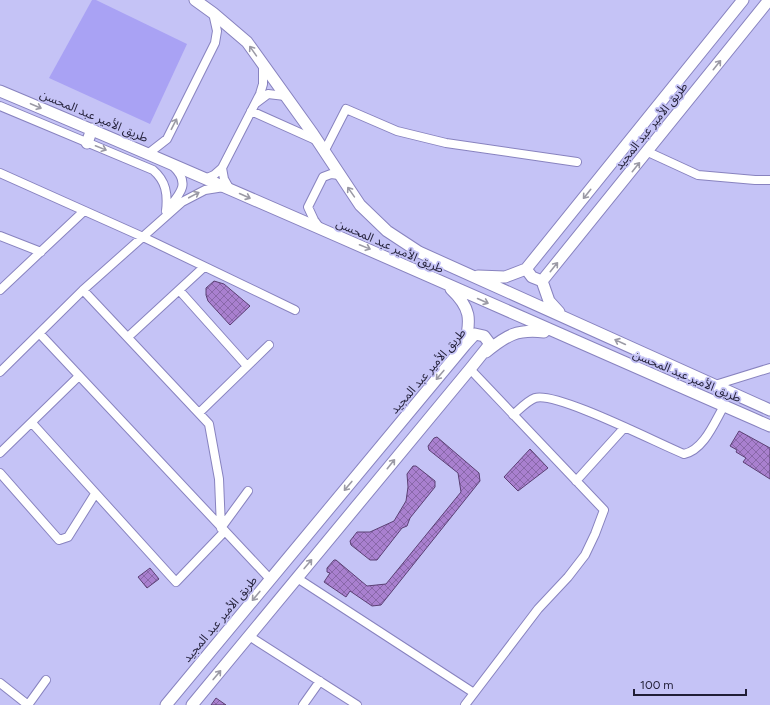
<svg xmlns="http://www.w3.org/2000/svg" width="770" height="705" font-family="Figtree,'Noto Sans Arabic',sans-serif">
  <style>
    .grass { fill: #a9a2f4 }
    .building { fill: url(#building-cross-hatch); stroke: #5b4074 }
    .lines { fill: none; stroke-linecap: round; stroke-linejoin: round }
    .street-casing { stroke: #8883bf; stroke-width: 10 }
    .secondary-casing { stroke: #8883bf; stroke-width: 13 }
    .street { stroke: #fff; stroke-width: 8 }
    .secondary { stroke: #fff; stroke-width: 11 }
    .oneway { stroke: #9b9aa5 }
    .labels { text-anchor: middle; stroke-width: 3.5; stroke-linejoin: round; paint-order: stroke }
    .street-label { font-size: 12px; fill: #211e36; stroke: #c5c3f6 }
  </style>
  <defs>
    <pattern id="building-cross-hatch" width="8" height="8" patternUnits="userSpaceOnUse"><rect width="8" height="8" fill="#a980cf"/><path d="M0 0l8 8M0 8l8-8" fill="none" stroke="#8968a9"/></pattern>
  </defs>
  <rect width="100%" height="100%" fill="#c5c3f6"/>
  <path class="grass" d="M92 0H96L187 44 150 124 49 78Z"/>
  <path class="building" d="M214 281 224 284 250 306 230 325 208 301 206 295V288Z
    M739 431 770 448V479L743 462 746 458 736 452 737 450 730 446Z
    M437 437 479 473 480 481 381 605 372 606 350 591 346 597 324 582 330 573 327 572V568L334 560H336L367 586 386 584 461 492 458 473 429 450 428 446 434 438Z
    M530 449 548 468 518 491 504 477Z
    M413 466H416L435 481V487L410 518 407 526 402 528 377 560H370L351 545 350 541 357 532H370L394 521 406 501 408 487 407 474Z
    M150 568 159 579 147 588 138 577Z
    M216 698 226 705H211Z"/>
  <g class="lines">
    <defs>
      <path id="street" d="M256 103 268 94 285 96
        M0 106 153 170C166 181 168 194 166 211
        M251 111 318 141
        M324 152 346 109 397 131 446 143 577 162
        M648 152 698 175 755 180H770
        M149 153 167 139 215 43 217 31 213 13
        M222 168 224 179 229 188
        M0 173 143 237 295 310
        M205 179 214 175 222 168 260 94 263 84V65
        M166 211C179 195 192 184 173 166
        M319 227 314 220 308 207 323 177 331 174 339 175
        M0 236 41 252
        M0 290 84 211
        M83 290 209 424 219 479 221 528
        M179 290 247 366
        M40 334 270 579
        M128 337 204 267
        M0 372 83 290 182 202 205 190 224 187
        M715 385 770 368
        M199 413 269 345
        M513 415C520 409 527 401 535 398 556 391 659 444 684 454 704 450 715 421 724 406
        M32 423 176 582 225 531
        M0 453 79 376
        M0 473 59 540 68 537 95 494
        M576 481 624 428
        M221 528 248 491
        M297 578 474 693
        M249 636 357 705
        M0 683 28 705
        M28 705 46 680
        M303 705 320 681
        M465 705 538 609 568 577 585 555 595 534 604 510 470 369"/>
      <path id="secondary" d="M195 0 213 13 247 42 313 134 360 205 387 231 419 252 770 410
        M0 91C258 199 513 314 770 426
        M87 143 92 129
        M526 269 532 277 542 281 769 0
        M478 276 505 277 526 269 743 0
        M542 281 549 301 559 312
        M451 289C471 308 471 319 465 345
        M486 352C507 335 517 329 544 332
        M166 705 465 345 475 334 484 336 490 344 470 369 192 705"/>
    </defs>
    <use href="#street" class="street-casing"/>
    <use href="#secondary" class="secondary-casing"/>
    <use href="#street" class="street"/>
    <use href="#secondary" class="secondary"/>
  </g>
  <defs><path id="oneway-shaft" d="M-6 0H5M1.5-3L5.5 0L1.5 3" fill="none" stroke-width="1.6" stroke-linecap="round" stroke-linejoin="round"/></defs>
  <g class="oneway">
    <use href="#oneway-shaft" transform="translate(253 51) rotate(-125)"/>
    <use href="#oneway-shaft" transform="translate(717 65) rotate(-51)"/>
    <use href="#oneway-shaft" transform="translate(36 106) rotate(23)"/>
    <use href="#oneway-shaft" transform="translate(174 124) rotate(-63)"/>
    <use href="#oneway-shaft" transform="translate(101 148) rotate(22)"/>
    <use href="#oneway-shaft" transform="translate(636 167) rotate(-51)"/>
    <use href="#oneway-shaft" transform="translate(351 192) rotate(-125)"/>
    <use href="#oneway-shaft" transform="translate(587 194) rotate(129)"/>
    <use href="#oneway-shaft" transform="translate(194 195) rotate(-28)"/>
    <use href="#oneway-shaft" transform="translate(245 196) rotate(24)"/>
    <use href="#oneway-shaft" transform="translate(365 247) rotate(22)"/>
    <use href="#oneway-shaft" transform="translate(554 267) rotate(-51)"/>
    <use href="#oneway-shaft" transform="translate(483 301) rotate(24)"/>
    <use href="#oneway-shaft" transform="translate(620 342) rotate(-155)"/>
    <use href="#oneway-shaft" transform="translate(440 375) rotate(130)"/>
    <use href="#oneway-shaft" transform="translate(391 464) rotate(-51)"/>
    <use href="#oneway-shaft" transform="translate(348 486) rotate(130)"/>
    <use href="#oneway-shaft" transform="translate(308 564) rotate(-50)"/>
    <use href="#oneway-shaft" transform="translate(256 596) rotate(130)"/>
    <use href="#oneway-shaft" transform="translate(217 675) rotate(-50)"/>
  </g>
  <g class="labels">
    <g class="street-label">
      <text transform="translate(94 116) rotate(23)" y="4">طريق الأمير عبد المحسن</text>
      <text transform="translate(651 126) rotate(-51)" y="4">طريق الأمير عبد المجيد</text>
      <text transform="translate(390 246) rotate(24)" y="4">طريق الأمير عبد المحسن</text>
      <text transform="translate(428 371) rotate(-49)" y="4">طريق الأمير عبد المجيد</text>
      <text transform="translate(687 376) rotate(23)" y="4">طريق الأمير عبد المحسن</text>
      <text transform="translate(220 619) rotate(-50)" y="4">طريق الأمير عبد المجيد</text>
    </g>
  </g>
  <path d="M634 689v6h112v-6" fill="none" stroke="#211e36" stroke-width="2"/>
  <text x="640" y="689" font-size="12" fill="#211e36" stroke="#c5c3f6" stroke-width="3" paint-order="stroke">100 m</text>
</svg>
